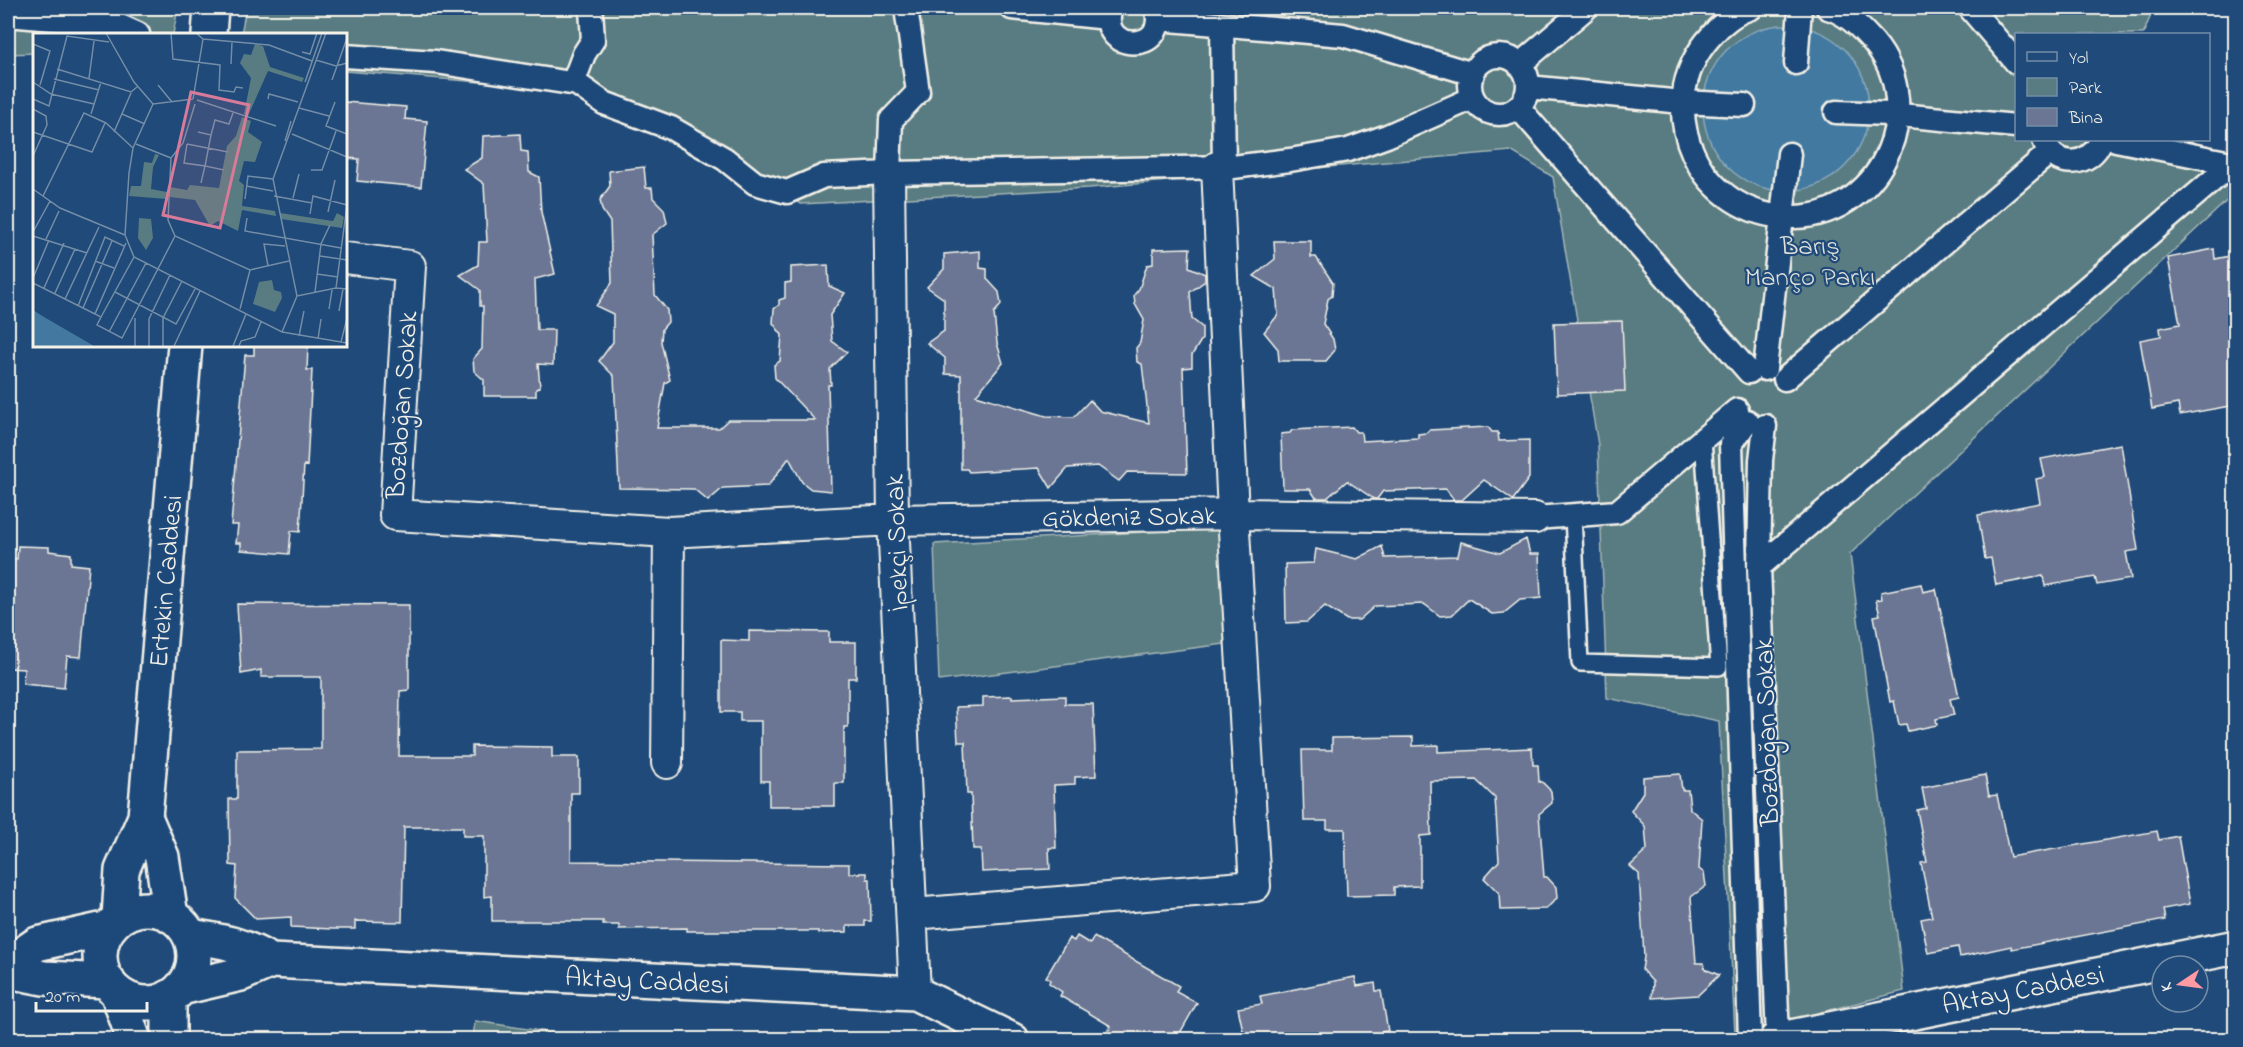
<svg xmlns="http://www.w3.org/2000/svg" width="2243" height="1047" font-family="'Indie Flower',sans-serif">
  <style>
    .built { fill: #365782 }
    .green { fill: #587c81; stroke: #a6b6b4; stroke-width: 1.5 }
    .water { fill: #4379a0; stroke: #8aa9bd; stroke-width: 1.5 }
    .building { fill: #6b7694; stroke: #f4f1e8; stroke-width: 1.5 }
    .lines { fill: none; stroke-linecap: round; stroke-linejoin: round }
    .service-casing { stroke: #f4f1e8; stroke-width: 20 }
    .pedestrian-casing { stroke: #f4f1e8; stroke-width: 27 }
    .minor-casing { stroke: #f4f1e8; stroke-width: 34 }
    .secondary-casing { stroke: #f4f1e8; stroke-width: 38 }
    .service { stroke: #1f4a7a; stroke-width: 15 }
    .pedestrian { stroke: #1f4a7a; stroke-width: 22 }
    .minor { stroke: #1f4a7a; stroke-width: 30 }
    .secondary { stroke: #1f4a7a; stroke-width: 33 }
    .labels { text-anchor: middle; stroke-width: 4.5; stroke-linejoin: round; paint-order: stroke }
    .park-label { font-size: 27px; fill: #dddfd9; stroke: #1f4a7a }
    .street-label { font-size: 27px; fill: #f4f1e8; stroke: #1f4a7a }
    .inset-road { fill: none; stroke: #748da6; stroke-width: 1.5 }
    .view { fill: #d87a9a; fill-opacity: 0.15; stroke: #d87a9a; stroke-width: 3 }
    .inset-edge { fill: none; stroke: #f4f1e8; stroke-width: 3 }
  </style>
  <rect width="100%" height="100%" fill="#1f4a7a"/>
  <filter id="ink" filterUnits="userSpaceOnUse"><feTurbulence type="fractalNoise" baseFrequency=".0167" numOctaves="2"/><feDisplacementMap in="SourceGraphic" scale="12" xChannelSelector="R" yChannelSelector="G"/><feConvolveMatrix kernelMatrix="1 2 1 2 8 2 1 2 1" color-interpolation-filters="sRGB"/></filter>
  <g filter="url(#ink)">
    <path class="built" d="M2235 94V151L2225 149Z"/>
    <path class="green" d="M8 8H178L173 34H34V53L8 54Z
      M246 8H2154L2143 34H2016V140H2191L2235 187V193L1850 554 1904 991 1735 1034 1719 721 1607 698 1598 445 1553 177 1511 151 1089 188 801 204 589 91 345 71V34H241Z
      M1234 527 1224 644 939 681 934 544Z
      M475 1021 594 1039H473Z"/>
    <path class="water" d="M1703 108a83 83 0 1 1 166 0a83 83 0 1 1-166 0Z"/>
    <path class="building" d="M345 102 406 107 405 119 427 121 421 187 357 181 359 159 345 158Z
      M520 134 521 151 528 152 529 172 539 177 541 212 555 274 535 279 537 330H554L553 365 538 364 540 387 536 389V396H484V380L474 371 473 359 482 349 483 306H480V290L460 275 478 265 479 242H487L484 184 464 169 482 158 483 136Z
      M644 167 646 188H652L653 198 664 209 667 223 652 235 655 295 667 310 668 322 662 329 661 342 670 380 665 383 657 428H719L728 420H815L775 378 774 365 780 361 782 335 773 323 774 309 779 305V300L785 298V283L791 282V267L828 265 829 286 845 293 830 315 832 341 847 352 830 369 831 385H828L831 491 811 489 802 482 789 458 768 486 723 488 708 501 694 489 619 488 614 376 599 361 613 342V314L596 306 612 283 610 222 602 210 600 200 610 186 609 171Z
      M1274 241H1311V257H1316L1333 283 1332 296 1328 299 1323 324 1333 339 1335 350 1326 361H1279L1278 349 1264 332 1278 315 1276 289 1254 276 1275 259Z
      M1190 248 1189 267 1205 274V281L1190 292 1192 319 1202 327V339L1192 355V367L1183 368 1187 473 1127 472 1119 481 1098 466 1068 468 1051 488 1039 468 969 472 967 469H961V375L945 374V358L927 343 944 331V299L927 287 944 269V254L980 251V268L987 269V279L999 292 1001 305 994 313 997 343 1003 363 976 395 1046 416 1074 417 1090 400 1100 411 1149 423 1142 364 1137 362 1136 348 1140 343 1144 320 1135 304 1134 295 1139 289 1147 265 1153 264V249Z
      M2214 249 2215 259 2235 255V405L2180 415 2178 404 2152 409 2140 340 2161 336 2160 328 2180 324 2168 258Z
      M1622 321 1625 391 1557 394 1554 323Z
      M254 345H308L307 370H312L307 466 304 465 300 532 291 531 289 554 241 550V543H236L238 525H231L245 355H254Z
      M1352 427 1356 432H1361L1362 441 1418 438V434L1426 433 1429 430 1488 427 1492 432H1498L1499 441 1529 440V478L1513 500 1484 480 1462 500H1454L1446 489 1383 491 1377 499H1374L1347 481 1327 498H1316L1310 489H1283L1281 434 1290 433 1292 430Z
      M2121 444 2138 550 2126 552 2131 579 2097 585 2095 577 2045 586 2043 576 1996 585 1991 558 1985 559 1978 515 2040 503 2036 479 2045 477 2041 459Z
      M1526 539 1530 554H1539L1541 598 1520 600 1504 613 1492 614 1469 599 1452 615 1440 616 1424 604 1375 606 1359 620H1347L1325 606 1307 622 1286 623 1285 564 1314 563 1316 549 1357 559 1382 546 1385 558 1458 556 1461 542 1500 553Z
      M18 546 49 547V551L71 554V564L89 566 81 657 67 656 64 688 23 684 24 669 8 668V558L17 559Z
      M1921 584 1923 592 1936 589 1959 697 1950 699 1954 715 1936 719 1937 725 1908 731 1906 724 1899 725 1894 701 1890 702 1874 616 1880 615 1876 600 1882 599 1881 592Z
      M237 604 409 605V690L400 691 399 756H472V746L552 747V757H579V793H571V861L849 864V873H867V879H870L871 921H865V926H847V932L818 933V931H687V928L619 929V925H603V921H492V896L484 897V836H463V827H404L402 922 355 921V929H332L291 927V917L256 919 235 898 237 866 230 865 229 799H237V750L321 749V677H261V670L241 674Z
      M749 631 829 632V642H856V678H848V727H844V783H835V806H769V781H761V721H740V712H721V640L749 641Z
      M1012 696V698L1065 696V704H1093L1096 776 1075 777V784L1054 785 1056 848H1049L1050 869 982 872 981 849H973L971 794H967L965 742H958L956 707 983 706V697Z
      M1413 737V746L1438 745V752L1532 748 1533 765H1538L1539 782H1542L1551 791 1552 803 1539 814 1544 877H1547L1556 887 1557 898 1546 909 1500 910 1499 893 1484 878 1499 861 1495 798 1476 780 1430 781 1431 835 1420 836V886L1394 887V895L1347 896 1345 829H1327V821H1304L1302 750H1332V738Z
      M1680 774 1682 790H1688L1690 809 1702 819 1699 869 1704 873 1706 886 1691 897 1696 963H1703L1705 969 1719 975 1698 995 1652 998 1653 982 1642 970 1644 957 1639 874 1630 866 1647 850 1645 826 1631 811 1643 792V777Z
      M1985 775 1989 796 1997 795 2010 857 2157 831 2159 840 2178 836 2190 904 2163 909 2165 920 2012 949 2011 946 1960 957 1958 947 1928 953 1921 919 1932 917 1921 863 1927 862 1917 810 1926 808 1922 788Z
      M1077 936 1090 944 1094 937 1179 986 1176 992 1197 1003 1176 1040H1103L1111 1026 1060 996 1062 992 1049 983 1050 980 1046 977 1069 938 1074 941Z
      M1355 977 1357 986 1375 983 1376 991H1381L1388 1031 1381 1032 1382 1040H1245L1238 1008 1262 1004 1260 996Z"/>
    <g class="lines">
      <defs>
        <path id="service" d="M1573 515 1580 663 1719 667 1703 439"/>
        <path id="pedestrian" d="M1012 8 1108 18
          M1111 8C1095 53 1171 55 1156 8
          M1751 8C1736 12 1721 24 1711 36 1647 107 1700 220 1795 217 1886 214 1931 100 1868 36 1857 24 1843 12 1828 8
          M1970 8 2016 62
          M8 15 118 25 138 34
          M1158 19 1343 35 1473 74
          M1222 25 1224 167
          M345 56 436 62 577 84 604 103 671 128 725 159 755 183 787 192 824 176 889 173 1233 167 1290 160 1348 150 1387 136 1473 98
          M1470 85a29 29 0 1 1 58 0a29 29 0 1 1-58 0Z
          M1796 63 1800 8
          M1519 65 1586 8
          M573 83 584 54 593 40 591 8
          M1528 87 1682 102 1744 105
          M1518 107 1749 372
          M1836 112 1889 114 2016 126
          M2044 140C2053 170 2091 168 2101 140
          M2116 140 2236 164
          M889 173 891 120 918 92 906 8
          M1765 369 1789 154
          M1785 379 2050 152
          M1747 421 1731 444 1750 1040
          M1765 426 1761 460 1759 567 1778 1039
          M1535 518 1617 512 1737 410
          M1759 567 2233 163"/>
        <path id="minor" d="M889 173 893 520 915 993
          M345 258 410 266 395 515 669 532
          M667 763 669 532 893 520 1233 514 1217 167
          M913 914 1255 886 1233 514 1535 518"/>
        <path id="secondary" d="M209 34 211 8
          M145 817 162 857 171 916
          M100 956a47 47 0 1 1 94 0a47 47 0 1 1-94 0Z
          M119 918 122 870 145 817 185 345
          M190 936C223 941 241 944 271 961L915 993 1012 1040
          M8 964 37 944 109 928
          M8 971 44 978 108 981
          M181 988 241 974 271 961
          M117 992 134 1040
          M169 1040V997
          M1776 1040 2236 947"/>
      </defs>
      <use href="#service" class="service-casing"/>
      <use href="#pedestrian" class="pedestrian-casing"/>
      <use href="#minor" class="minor-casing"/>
      <use href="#secondary" class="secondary-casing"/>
      <use href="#service" class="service"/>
      <use href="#pedestrian" class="pedestrian"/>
      <use href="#minor" class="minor"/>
      <use href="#secondary" class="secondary"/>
    </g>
  </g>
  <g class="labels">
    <g class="park-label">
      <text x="1810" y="254">Barış<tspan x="1810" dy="31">Manço Parkı</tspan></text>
    </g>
    <g class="street-label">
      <text transform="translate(401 405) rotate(-86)" y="9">Bozdoğan Sokak</text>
      <text transform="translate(1129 516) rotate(-1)" y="9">Gökdeniz Sokak</text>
      <text transform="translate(896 543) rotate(-92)" y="9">İpekçi Sokak</text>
      <text transform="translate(165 581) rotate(-85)" y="9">Ertekin Caddesi</text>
      <text transform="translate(1766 732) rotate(-92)" y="9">Bozdoğan Sokak</text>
      <text transform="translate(647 980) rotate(3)" y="9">Aktay Caddesi</text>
      <text transform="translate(2023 989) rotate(-11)" y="9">Aktay Caddesi</text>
    </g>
  </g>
  <g transform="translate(33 33)">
    <rect width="314" height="314" fill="#1f4a7a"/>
    <path d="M222 11 230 13 237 34 271 45 269 49 235 38 215 83 211 81 218 45 207 30 211 21 218 22ZM209 84 218 88 215 99 229 109 222 129 211 128 206 148 211 152 209 173 242 178 243 183 209 177 205 198 185 188 177 193 162 167 137 164V154L154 157 157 152 186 155 194 113 203 103ZM122 121 126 122 120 134 118 156 134 159V166L96 163 98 153H108L111 129 119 130ZM247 180 300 188 304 180 311 184 309 195 248 186ZM106 185 118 186 120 205 113 217 105 205ZM239 247 241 257 248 259 249 265 242 279 220 271 226 249Z" fill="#587c81"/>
    <path d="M0 277 11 284 61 313H0Z" fill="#4379a0"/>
    <path class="inset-road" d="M73 0 101 49 120 71M138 0 140 26 187 32 186 57 201 59 203 54 210 55M163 0 170 6 236 12 279 28M0 11 17 18 7 52M269 19 277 21 284 0M283 27 303 33 314 30M198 31 199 9M24 36 98 59 104 54M56 45 61 8M21 46 66 57M299 47 314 5M0 49 18 61 61 71M272 49 289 0M125 52 139 69M0 66 16 73 34 3 76 9M160 66 170 6M235 66 236 61 265 69M164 67 243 93M302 69 293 93 314 101M120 71 100 115 96 140 92 202 101 224 249 299 264 263 240 146 293 0M120 71 160 66M162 71 150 110 138 125 135 187 142 203 217 237 256 228M266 75 296 83M0 76 13 83 14 92 0 123M58 81 68 49M89 81 112 91M0 99 59 119 72 90M81 99 98 60M165 99 178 102 172 133 191 137M259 101 314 124M178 102 182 87 196 91 200 80M252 108 258 88M103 111 138 125M154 111 151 130 172 133 168 150M154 111 195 119M278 137H289L303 98M213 153 240 158M0 156 27 175 92 202M10 163 51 80 73 90 100 115M241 163 279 170M260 165 266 141M212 166 215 143 240 146M314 172 303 255 314 256M295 179 302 147M277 181 280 163 314 172M214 185 212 198 308 215M0 199 17 168M0 203 54 220M13 206 26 178M93 210 62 281 68 284 64 292 89 305 142 203M287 223 314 227M62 228 81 235M235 233 231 211 252 213M284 241 305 244M0 245 16 207M0 250 62 281M11 255 31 210M82 259 143 291 162 256M282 259 288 211 297 192M22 260 42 216M264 263 303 255M32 266 66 194M45 273 72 204 91 213M50 275 79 208M207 276 217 237M296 276 299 257M306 278 310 256M68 284 101 224M102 285V313M76 299 113 230M249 299 314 310M266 303 271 278M285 306 288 286M308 309 314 285M116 313V286L137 242M130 313V285L149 248M141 313 167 258M200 313 213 281M206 313 208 308 222 304 228 289"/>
    <path class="view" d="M158 59 216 72 187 195 130 182Z"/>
    <rect width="314" height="314" class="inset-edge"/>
  </g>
  <rect width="2243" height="1047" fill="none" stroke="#1f4a7a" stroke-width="30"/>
  <rect x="15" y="15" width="2213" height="1017" fill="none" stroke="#f4f1e8" stroke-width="2" filter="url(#ink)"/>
  <rect x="2015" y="33" width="195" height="108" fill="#1f4a7a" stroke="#748da6" stroke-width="1.5"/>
  <rect x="2027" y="52" width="30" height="9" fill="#1f4a7a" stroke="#748da6" stroke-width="1.5"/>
  <text x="2069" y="63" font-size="18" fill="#f4f1e8">Yol</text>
  <rect x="2027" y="78" width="30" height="18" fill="#587c81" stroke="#748da6" stroke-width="1.5"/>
  <text x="2069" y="93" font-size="18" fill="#f4f1e8">Park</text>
  <rect x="2027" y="108" width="30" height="18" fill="#6b7694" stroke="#748da6" stroke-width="1.5"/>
  <text x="2069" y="123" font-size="18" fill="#f4f1e8">Bina</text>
  <g transform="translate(2180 984) rotate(257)"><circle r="28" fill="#1f4a7a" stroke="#748da6" stroke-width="1.5"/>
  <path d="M0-4.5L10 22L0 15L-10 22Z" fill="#ff9aa2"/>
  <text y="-9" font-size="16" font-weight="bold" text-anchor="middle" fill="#f4f1e8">K</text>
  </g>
  <path d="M36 1002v9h111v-9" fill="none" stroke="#f4f1e8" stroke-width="3"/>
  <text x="45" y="1002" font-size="18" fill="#f4f1e8" stroke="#1f4a7a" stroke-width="4.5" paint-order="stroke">20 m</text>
</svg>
